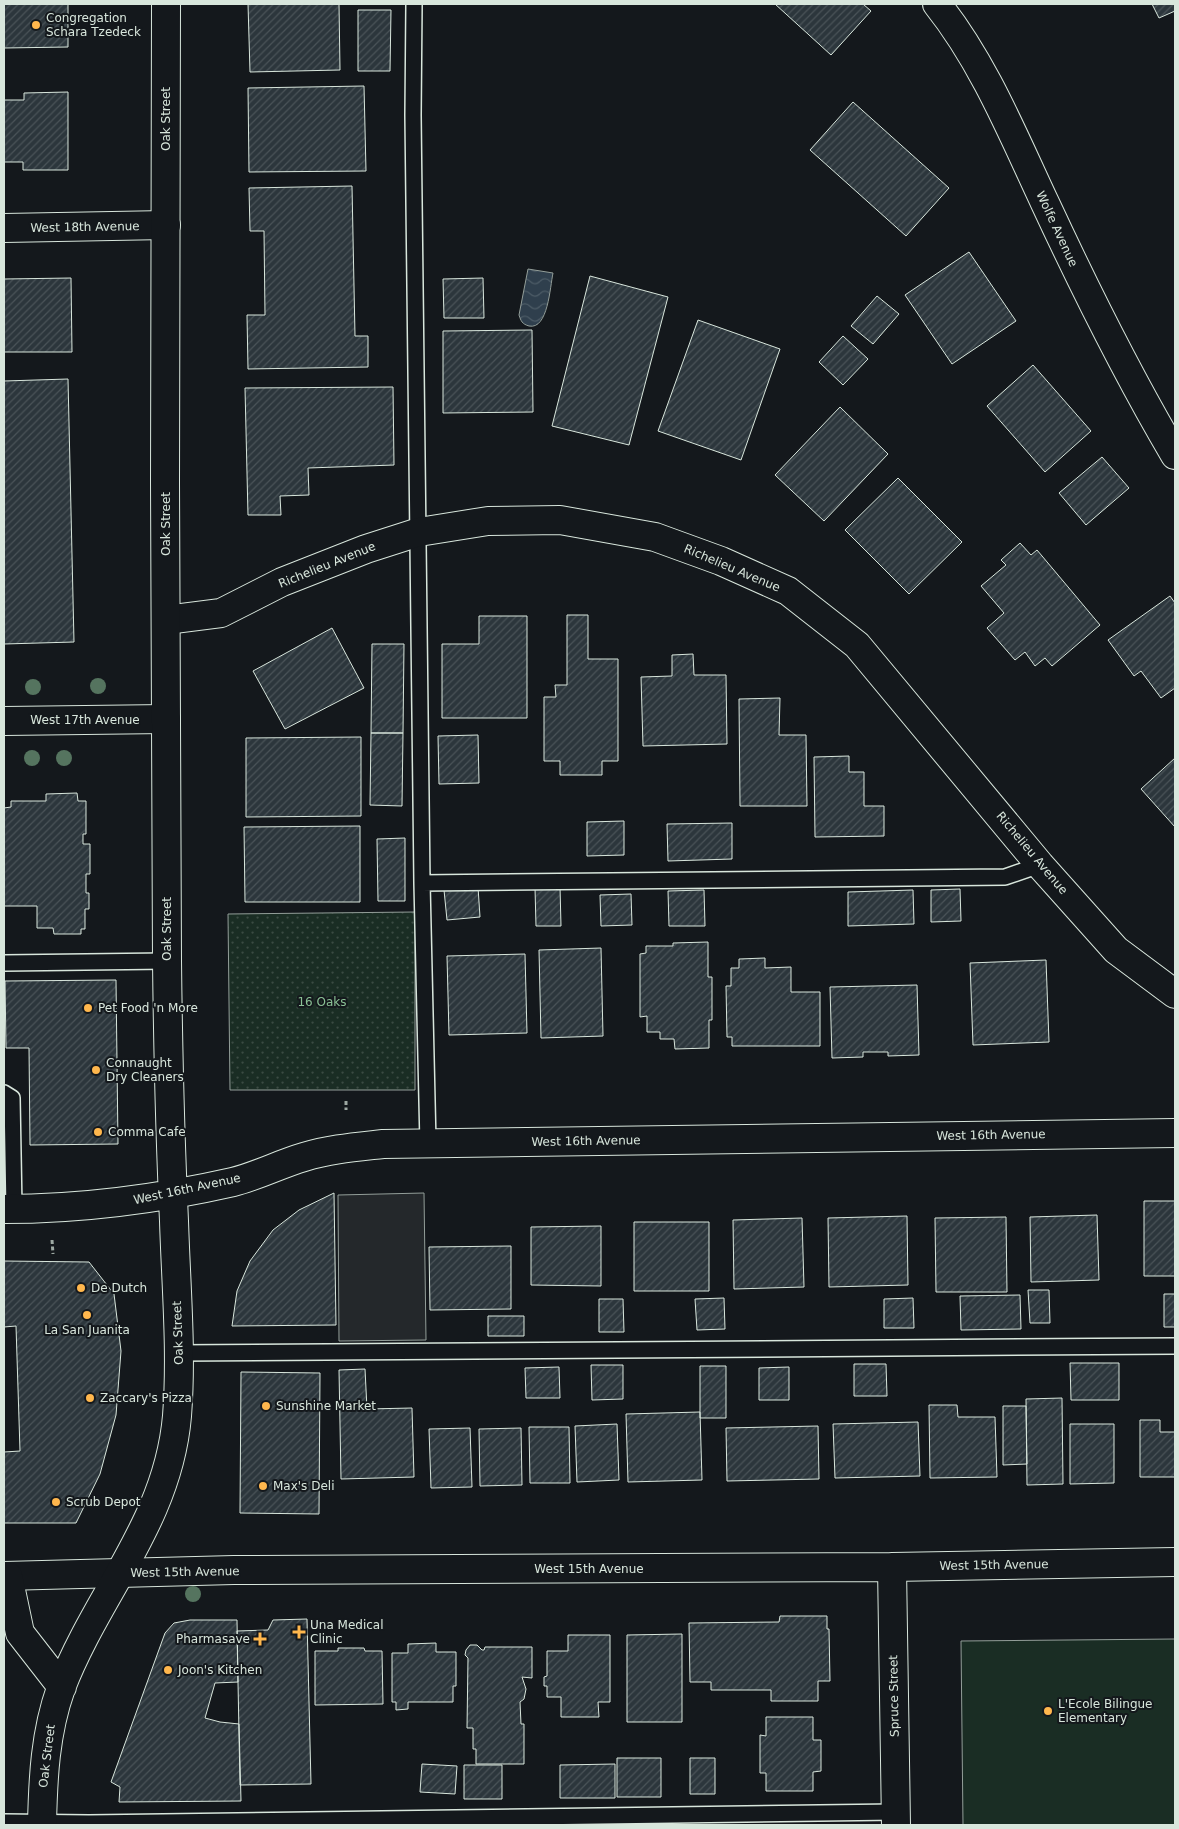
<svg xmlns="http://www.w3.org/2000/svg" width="1179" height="1829" font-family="'DejaVu Sans',sans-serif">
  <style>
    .garden { fill: url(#garden-dots); stroke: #939e99 }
    .pitch { fill: #1a2d24; stroke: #939e99 }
    .parking { fill: #24282b; stroke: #939e99 }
    .water { fill: url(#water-waves); stroke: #939e99 }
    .building { fill: url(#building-hatch); stroke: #d8e6dc }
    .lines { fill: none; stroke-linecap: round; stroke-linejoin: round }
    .lane-casing { stroke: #d8e6dc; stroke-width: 18 }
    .street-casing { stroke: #d8e6dc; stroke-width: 30 }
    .secondary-casing { stroke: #d8e6dc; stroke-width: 30 }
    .path { stroke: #9da8a2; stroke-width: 3; stroke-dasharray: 4 2.5; stroke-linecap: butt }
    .lane { stroke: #14181c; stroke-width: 15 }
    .street { stroke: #14181c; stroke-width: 28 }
    .secondary { stroke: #14181c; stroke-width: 28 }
    .tree { fill: #55745f }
    .poi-dot { fill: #ffb74d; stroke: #14181c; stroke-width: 2 }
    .labels { text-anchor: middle; stroke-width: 4; stroke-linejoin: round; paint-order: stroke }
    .poi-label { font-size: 12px; fill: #d8e6dc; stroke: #14181c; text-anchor: start }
    .street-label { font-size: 12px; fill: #d8e6dc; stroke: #14181c }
    .park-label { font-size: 12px; fill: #8ac095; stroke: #14181c }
  </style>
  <defs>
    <pattern id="garden-dots" width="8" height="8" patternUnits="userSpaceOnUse" patternTransform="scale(1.25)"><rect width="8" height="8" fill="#1a2d24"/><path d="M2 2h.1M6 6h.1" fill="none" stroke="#3b4b43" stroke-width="1.8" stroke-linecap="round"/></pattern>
    <pattern id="water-waves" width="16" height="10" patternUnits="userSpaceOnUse" patternTransform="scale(1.25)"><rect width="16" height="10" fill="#2f3f4d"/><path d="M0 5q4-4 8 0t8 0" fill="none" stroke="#4c5b66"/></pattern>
    <pattern id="building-hatch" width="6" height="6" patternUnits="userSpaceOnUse" patternTransform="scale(1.25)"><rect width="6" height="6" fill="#2c363c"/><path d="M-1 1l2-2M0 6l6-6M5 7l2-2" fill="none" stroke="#4a5358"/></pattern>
  </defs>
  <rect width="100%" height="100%" fill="#14181c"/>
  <path class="garden" d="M415 912V1090H230L228 914Z"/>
  <path class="pitch" d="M1175 1639V1825H963L961 1641Z"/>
  <path class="parking" d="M424 1193 426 1340 339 1341 338 1195Z"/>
  <path class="water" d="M528 269 553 273C550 287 548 330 529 326 522 324 521 321 519 315Z"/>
  <path class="building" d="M4 4H68V47L4 48Z
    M248 4H339L340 70 250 72Z
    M775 4H863L871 11 831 55Z
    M1152 4H1175V11L1159 18Z
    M358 10H391L390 71H358Z
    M364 86 366 171 249 172 248 88Z
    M68 92V170H23V162H4V100H24V93Z
    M853 102 949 188 906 236 810 150Z
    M352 186 355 336H368V367L248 369 247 315H265L264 231H250L249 188Z
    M969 252 1016 321 952 364 905 295Z
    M590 276 668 297 629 445 552 426Z
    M71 278 72 352H4V279Z
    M483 278 484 318H444L443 279Z
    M877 296 899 314 873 344 851 326Z
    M698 320 780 349 741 460 658 431Z
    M532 330 533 412 443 413V331Z
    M843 336 868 359 843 385 819 362Z
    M1033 365 1091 431 1045 472 987 406Z
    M68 379 74 642 4 644V381Z
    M393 387 394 465 308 468 309 495 280 496 281 515H248L245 388Z
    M840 407 888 454 824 521 775 475Z
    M1102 457 1129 488 1086 525 1059 493Z
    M898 478 962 542 909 594 845 530Z
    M1020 543 1031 555 1037 550 1100 625 1052 666 1045 658 1035 666 1025 652 1015 660 987 628 1004 613 981 586 1006 565 1001 560Z
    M1170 596 1175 603V688L1161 698 1141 671 1134 676 1108 640Z
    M567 615H588V659H618V761H602V775H560V761H544V697H556L555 685H567Z
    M479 616H527V718H442V644H479Z
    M332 628 364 688 285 729 253 671Z
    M372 644H404L403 733H371Z
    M693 654 694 675H726L727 744 643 746 641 677 672 676V655Z
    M780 698 779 735H806L807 806H740L739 699Z
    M371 733H403L402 806 370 805Z
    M478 735 479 783 439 784 438 736Z
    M361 737V816L246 817V738Z
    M849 756V772H864V806H884V836L815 837 814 757Z
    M1175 758V827L1141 789Z
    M77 793 78 801H86V834H83V844H90V874H86V893H89V909H85V929H81V934H54L53 928H37V906H4V808L11 807V801H46V794Z
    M624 821V855L587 856V822Z
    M732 823V859L668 861 667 824Z
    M360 826V902H245L244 827Z
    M405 838V901H378L377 839Z
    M478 887 480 917 447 920 444 890Z
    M560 887 561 926H536L535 888Z
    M960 889 961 921 931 922V890Z
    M704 890 705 926H669L668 891Z
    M913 890 914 924 848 926V892Z
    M631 894 632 925 601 926 600 895Z
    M708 942V977H712V1020H709V1048L675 1049 674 1039H660V1032H647V1016L640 1017V954L646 953V946H673V943Z
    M601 948 603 1036 541 1038 539 950Z
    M525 954 527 1033 449 1035 447 956Z
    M765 958V968L791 967V992H820V1046H732V1037H727L726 986H731V968H739V959Z
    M1046 960 1049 1042 973 1045 970 963Z
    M116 980 118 1144 30 1145 29 1048H6L5 981Z
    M917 985 919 1055 888 1056V1052H863V1057L832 1058 830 987Z
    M334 1193 336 1325 232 1326 237 1291 250 1261 273 1230 299 1210Z
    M1144 1201H1175V1276H1144Z
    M1097 1215 1099 1280 1031 1282 1030 1217Z
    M907 1216 908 1285 829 1287 828 1218Z
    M1006 1217 1007 1292H936L935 1218Z
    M802 1218 804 1287 734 1289 733 1220Z
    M634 1222H709V1291H634Z
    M601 1226V1286L531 1285V1227Z
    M511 1246V1309L430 1310 429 1247Z
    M4 1261 89 1262 114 1294 121 1351 116 1415 100 1474 76 1523H4V1452L20 1451 16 1326 4 1327Z
    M1028 1290H1049L1050 1323H1030Z
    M1164 1294H1175V1327H1164Z
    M1020 1295 1021 1329 961 1330 960 1296Z
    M724 1298 725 1329 697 1330 695 1299Z
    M913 1298 914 1328H884V1299Z
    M599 1299H623L624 1332H599Z
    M488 1316H524V1336H488Z
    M1070 1363H1119V1400H1071Z
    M854 1364H886L887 1396H854Z
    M591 1365H623V1399L592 1400Z
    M700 1366H726V1418H700Z
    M559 1367 560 1398H526L525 1368Z
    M789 1367V1400H759V1368Z
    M365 1369 367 1409 412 1408 414 1477 341 1479 339 1370Z
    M241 1372 320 1373 319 1514 240 1513Z
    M1062 1398 1063 1484 1027 1485 1026 1399Z
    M929 1405H957L958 1417H995L997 1477 930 1478Z
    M1003 1406H1026L1027 1464 1003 1465Z
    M700 1412 702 1480 628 1482 626 1414Z
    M1140 1420H1160V1432H1175V1477H1140Z
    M918 1422 920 1476 835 1478 833 1424Z
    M617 1424 619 1480 577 1482 575 1426Z
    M1070 1424H1114V1483L1070 1484Z
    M818 1426 819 1479 727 1481 726 1428Z
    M529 1427H569L570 1483H530Z
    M470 1428 472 1487 431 1488 429 1429Z
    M521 1428 522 1485 480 1486 479 1429Z
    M780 1616H827V1629H829L830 1681H818V1701H771V1690H711V1682H690L689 1623 779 1622Z
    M307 1619 311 1784 240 1785 237 1631 268 1630 273 1620Z
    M190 1620H237L238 1682 215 1683 205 1718 220 1722 239 1724 241 1801 119 1802 120 1787 111 1782 165 1633 174 1623Z
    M682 1634V1722H627V1635Z
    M568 1635H610V1702H598L599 1717H561V1697H547V1686H544V1677L547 1676V1651H568Z
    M436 1643V1652H456V1686H453V1702H408V1709L396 1710V1702H392V1653H408V1644Z
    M470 1645H477L482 1650H484L485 1647H532V1678L522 1677 526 1689 524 1699 520 1702 521 1724H524V1764H476V1749H473V1728H467L468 1658 465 1655 466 1650Z
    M338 1648H364L365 1651H382L383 1704 315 1705V1651H338Z
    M766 1717H813V1740H821V1771L813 1772V1791H766V1773H760V1735L766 1736Z
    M617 1758H661V1797H617Z
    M690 1758H715V1794H690Z
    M422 1764 457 1766 455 1794 420 1792Z
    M615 1764V1798H560V1765Z
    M464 1765H502V1799H464Z"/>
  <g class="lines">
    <defs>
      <path id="lane" d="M414 4 413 115 422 883 428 1144
        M422 883 1005 877 1040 865
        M4 963 167 961
        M4 1093 12 1098 14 1209
        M179 1353 1175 1346
        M4 1822 89 1823 896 1812"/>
      <path id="street" d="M4 228 166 225
        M166 620 221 613 282 582 366 549 419 532 488 521 560 520 655 537 721 561 788 591 857 645 1040 865 1116 950 1175 994
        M4 721 166 719
        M892 1567 896 1825
        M4 1576 234 1570 892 1567 1175 1562"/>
      <path id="secondary" d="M937 4C984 63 1013 135 1045 203 1085 289 1127 374 1175 455
        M4 1209C81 1209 158 1199 233 1182 257 1176 280 1164 304 1157 330 1149 356 1147 383 1144L1175 1133
        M8 1576 20 1633 62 1687
        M42 1825C43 1778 45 1733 61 1688 97 1594 168 1522 177 1416 182 1352 176 1286 174 1221 170 1135 168 1048 167 961 164 642 165 323 166 4"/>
    </defs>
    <use href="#lane" class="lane-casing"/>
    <use href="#street" class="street-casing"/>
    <use href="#secondary" class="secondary-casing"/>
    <path class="path" d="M346 1101V1110
      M52 1240 53 1254"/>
    <use href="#lane" class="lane"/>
    <use href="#street" class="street"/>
    <use href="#secondary" class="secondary"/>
  </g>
  <g class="tree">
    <circle cx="98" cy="686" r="8"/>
    <circle cx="33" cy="687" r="8"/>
    <circle cx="32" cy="758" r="8"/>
    <circle cx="64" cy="758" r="8"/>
    <circle cx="193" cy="1594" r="8"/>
  </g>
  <g class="poi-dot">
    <circle cx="36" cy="25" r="5"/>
    <circle cx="88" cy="1008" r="5"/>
    <circle cx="96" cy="1070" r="5"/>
    <circle cx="98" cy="1132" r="5"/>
    <circle cx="81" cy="1288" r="5"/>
    <circle cx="87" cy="1315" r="5"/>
    <circle cx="90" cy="1398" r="5"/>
    <circle cx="266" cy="1406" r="5"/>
    <circle cx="263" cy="1486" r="5"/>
    <circle cx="56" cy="1502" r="5"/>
    <path d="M296.5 1624.5h5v5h5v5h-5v5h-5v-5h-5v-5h5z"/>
    <path d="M257.5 1631.5h5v5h5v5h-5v5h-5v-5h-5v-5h5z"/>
    <circle cx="168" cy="1670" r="5"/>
    <circle cx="1048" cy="1711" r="5"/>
  </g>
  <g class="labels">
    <g class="poi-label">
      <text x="46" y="22">Congregation<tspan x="46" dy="14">Schara Tzedeck</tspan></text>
      <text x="98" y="1012">Pet Food 'n More</text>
      <text x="106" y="1067">Connaught<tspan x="106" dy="14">Dry Cleaners</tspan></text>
      <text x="108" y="1136">Comma Cafe</text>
      <text x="91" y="1292">De Dutch</text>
      <text x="87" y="1334" text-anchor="middle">La San Juanita</text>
      <text x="100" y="1402">Zaccary's Pizza</text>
      <text x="276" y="1410">Sunshine Market</text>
      <text x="273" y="1490">Max's Deli</text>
      <text x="66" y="1506">Scrub Depot</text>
      <text x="310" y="1629">Una Medical<tspan x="310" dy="14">Clinic</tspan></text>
      <text x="250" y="1643" text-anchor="end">Pharmasave</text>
      <text x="178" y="1674">Joon's Kitchen</text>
      <text x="1058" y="1708">L'Ecole Bilingue<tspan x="1058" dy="14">Elementary</tspan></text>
    </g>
    <g class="street-label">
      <text transform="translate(166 119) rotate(-90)" y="4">Oak Street</text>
      <text transform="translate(85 227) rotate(-1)" y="4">West 18th Avenue</text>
      <text transform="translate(1057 229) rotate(65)" y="4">Wolfe Avenue</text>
      <text transform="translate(166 524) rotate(-90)" y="4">Oak Street</text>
      <text transform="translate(327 565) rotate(-22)" y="4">Richelieu Avenue</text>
      <text transform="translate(732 568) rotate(23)" y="4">Richelieu Avenue</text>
      <text x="85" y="724">West 17th Avenue</text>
      <text transform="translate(1032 853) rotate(50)" y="4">Richelieu Avenue</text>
      <text transform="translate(167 929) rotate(-90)" y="4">Oak Street</text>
      <text transform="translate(991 1135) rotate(-1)" y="4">West 16th Avenue</text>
      <text transform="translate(586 1141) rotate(-1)" y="4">West 16th Avenue</text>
      <text transform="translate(187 1189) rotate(-12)" y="4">West 16th Avenue</text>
      <text transform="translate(178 1333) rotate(-92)" y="4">Oak Street</text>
      <text transform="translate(994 1565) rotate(-1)" y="4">West 15th Avenue</text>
      <text x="589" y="1573">West 15th Avenue</text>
      <text transform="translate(185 1572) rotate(-1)" y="4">West 15th Avenue</text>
      <text transform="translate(894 1696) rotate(-91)" y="4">Spruce Street</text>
      <text transform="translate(47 1756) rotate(-83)" y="4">Oak Street</text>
    </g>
    <g class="park-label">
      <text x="322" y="1006">16 Oaks</text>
    </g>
  </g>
  <rect width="1179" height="1829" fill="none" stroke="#d8e6dc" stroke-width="10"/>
</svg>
